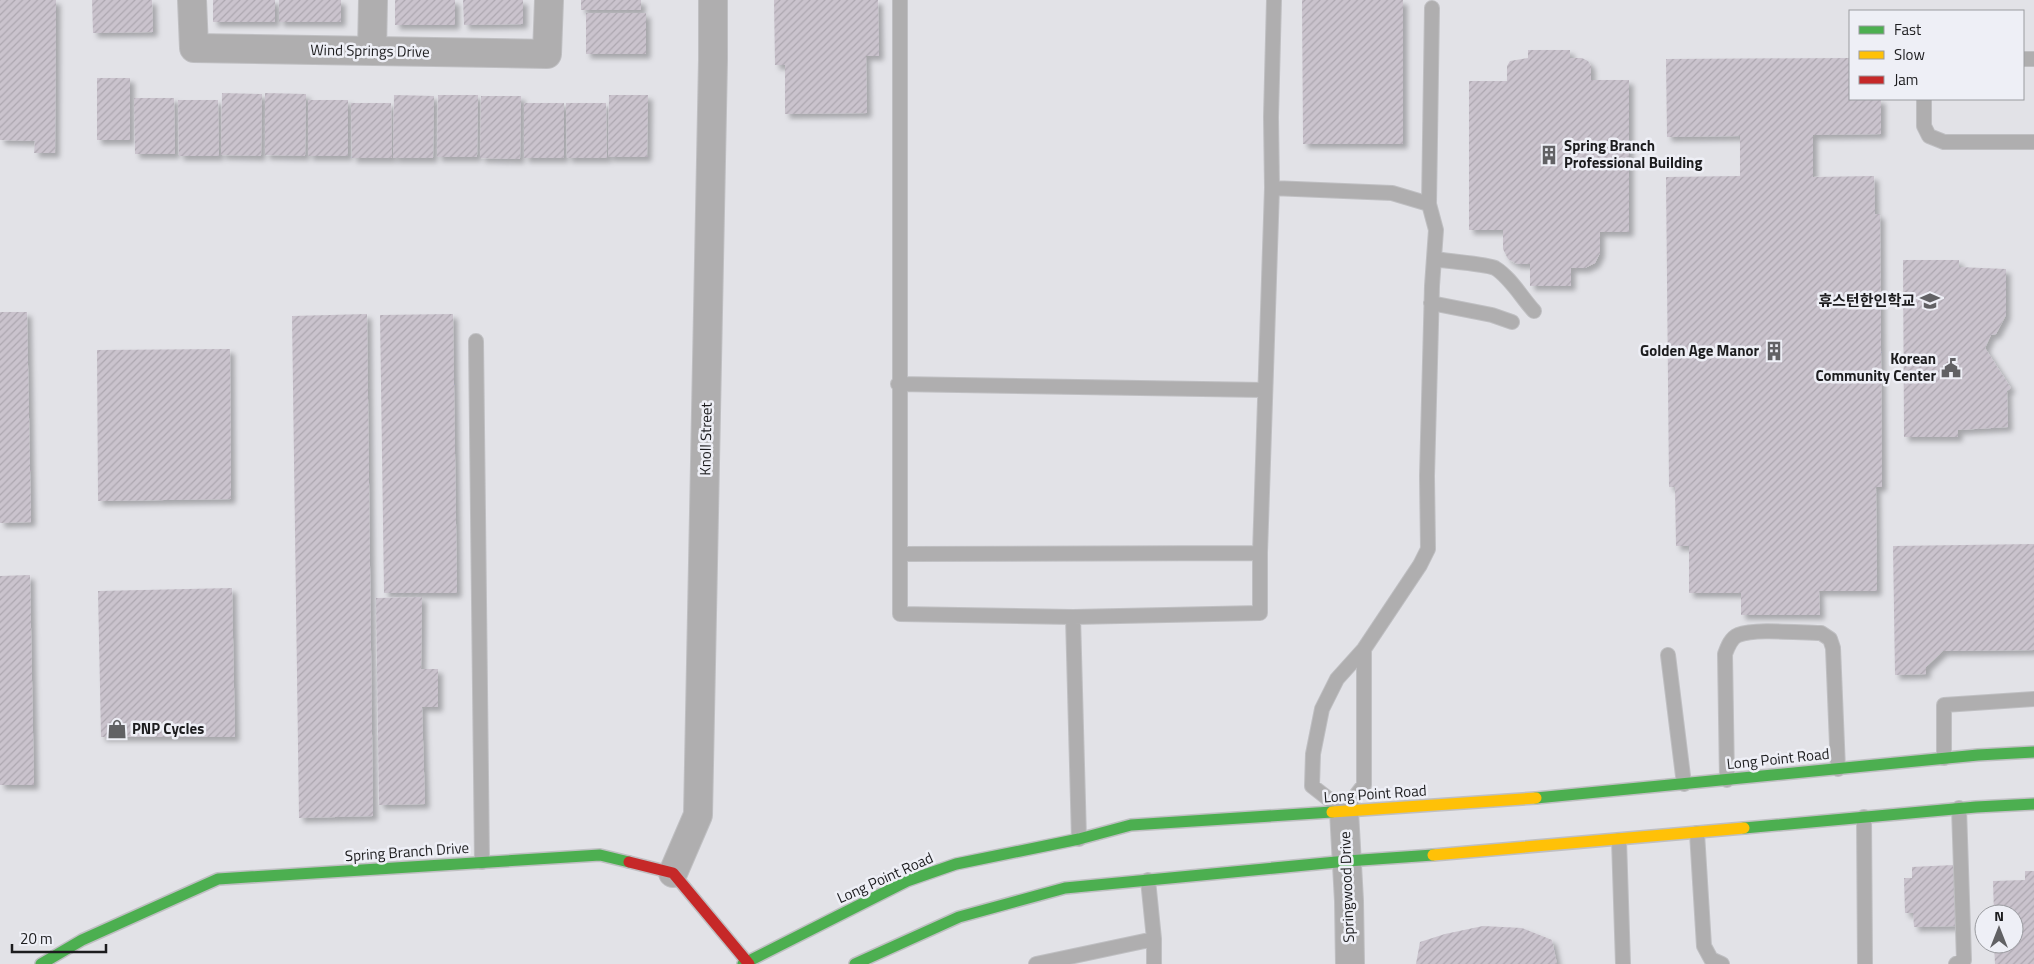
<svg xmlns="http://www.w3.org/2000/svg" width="2034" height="964" font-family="'Titillium Web','Noto Sans KR',sans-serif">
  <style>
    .building { fill: url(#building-hatch); filter: url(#shadow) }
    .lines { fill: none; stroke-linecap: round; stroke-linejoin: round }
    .lane-casing { stroke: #bfbfc2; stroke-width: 16 }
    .street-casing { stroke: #bfbfc2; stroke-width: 30 }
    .fast-casing { stroke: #bfbfc2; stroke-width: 14 }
    .slow-casing { stroke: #bfbfc2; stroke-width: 14 }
    .jam-casing { stroke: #bfbfc2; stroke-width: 14 }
    .lane { stroke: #afaeaf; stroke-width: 14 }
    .street { stroke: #afaeaf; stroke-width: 28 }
    .fast { stroke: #4caf50; stroke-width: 11 }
    .slow { stroke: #ffc107; stroke-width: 11 }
    .jam { stroke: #c62828; stroke-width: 11 }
    .labels { text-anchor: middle; stroke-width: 5; stroke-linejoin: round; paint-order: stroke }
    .street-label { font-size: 15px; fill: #1c1c1e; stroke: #eeeff6 }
    .poi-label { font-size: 15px; font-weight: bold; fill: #1c1c1e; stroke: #eeeff6; text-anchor: end }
  </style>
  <defs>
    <pattern id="building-hatch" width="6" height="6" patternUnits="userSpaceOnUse" patternTransform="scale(1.25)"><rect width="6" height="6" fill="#cac3cd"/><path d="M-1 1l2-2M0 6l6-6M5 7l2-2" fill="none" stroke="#ada7b0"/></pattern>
    <filter id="shadow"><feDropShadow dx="4.5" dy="4.5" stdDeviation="2.5" flood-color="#0004"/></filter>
  </defs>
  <rect width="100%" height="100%" fill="#e2e2e7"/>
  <path class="building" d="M0 0H56L55 153H34L35 141 0 140Z
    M92 0H152L153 32 93 33Z
    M213 0H275V22H213Z
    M279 0H341V22H279Z
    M395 0H455V25H395Z
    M463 0H523V24L464 25Z
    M581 0H641V10H581Z
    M774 0H878L879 56H866L867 113 785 114V65H775Z
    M1302 0H1403V144H1303Z
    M586 13H646V54H586Z
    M1528 50H1570V58H1582L1588 61 1591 66V80H1629V232H1600V253L1595 263 1585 268H1571V286H1530V264H1517L1508 259 1503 249V230H1469V81H1507V66L1510 61 1528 58Z
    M1850 58V99H1881V134L1813 135V177L1874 176 1875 214H1880L1882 487H1876L1877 591H1819L1820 615H1741V593H1689V546H1676L1675 487H1669L1666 177 1740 176V136L1667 137 1666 59Z
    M97 78H130V140H97Z
    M222 93 262 94 261 156 221 155Z
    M265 93 306 94 305 156 265 155Z
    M394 95 434 96 433 158H393Z
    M438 95H478L477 157H437Z
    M609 95H648L647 157H608Z
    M481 96H521L520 159 480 158Z
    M134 98H174L175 154H135Z
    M178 100H218L219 156H179Z
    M308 100H348V156H308Z
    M351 103H391L392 158H352Z
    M524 103H564V158H524Z
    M566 103H606L607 158H567Z
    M1903 260H1959V267L2006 269V315L1996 334 1991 335 1985 348 2011 388 2007 391 2008 427 1958 430V437H1904Z
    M0 312H27L31 522 0 523Z
    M367 314 373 816 299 818 292 316Z
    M453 314 457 593H384L380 315Z
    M230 349 231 499 98 501 97 350Z
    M2034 544V650L1943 651 1926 667V674L1895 675 1893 546Z
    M30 575 34 785H0V576Z
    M232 588 235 737H101L98 591Z
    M422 597 421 669H438V707H422L425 804 379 805 376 598Z
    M1954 865 1957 926 1914 927 1913 913H1905L1904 878H1912V867Z
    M2025 871H2034V964H1995L1994 944H2014V914H1994L1993 881 2025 880Z
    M1483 926 1522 928 1552 940 1557 964H1416L1420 942 1445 934Z"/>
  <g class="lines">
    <defs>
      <path id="lane" d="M900 0V554L1260 553 1272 188 1271 117 1274 0
        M2023 59H2034
        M1924 99V126L1929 136 1944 142H2034
        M1272 188 1392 193 1429 204 1436 230 1432 286 1427 476 1428 549 1420 565 1364 649 1337 679 1322 709 1313 754 1312 786 1344 811 1364 785V649
        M1429 204 1432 8
        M1434 259C1446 261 1487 264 1495 268 1510 277 1522 298 1534 311
        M1431 303 1492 315 1512 322
        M476 341 482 862
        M898 384 1264 390
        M900 554V614L1073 617 1260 613V553
        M1073 617 1079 839
        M1668 655 1684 784
        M1944 758V705L2034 699
        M1727 780 1725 654C1728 646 1731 638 1738 635 1756 628 1800 633 1821 633L1830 639 1833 648 1838 769
        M1864 817 1865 964
        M1697 833 1704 946 1711 959 1722 964
        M1619 840 1623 964
        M1154 939V964
        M1036 964 1154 939 1148 880
        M1956 964 1964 960 1959 808"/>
      <path id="street" d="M192 0 194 48 547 54 549 0
        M372 51 373 0
        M1344 811 1349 901 1350 964
        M673 873 698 815 713 60V0"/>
      <path id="fast" d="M1536 798 1978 755 2034 752
        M1744 828 1976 807 2034 804
        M41 964 82 940 218 879 600 855 629 862
        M743 964 907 881 956 864 1079 839 1131 825 1332 812
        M855 964 959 917 1065 888 1347 861 1433 855"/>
      <path id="slow" d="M1332 812 1536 798
        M1433 855 1744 828"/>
      <path id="jam" d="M629 862 673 873 749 964"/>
    </defs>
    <use href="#lane" class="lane-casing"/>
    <use href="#street" class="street-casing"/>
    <use href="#fast" class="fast-casing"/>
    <use href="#slow" class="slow-casing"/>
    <use href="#jam" class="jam-casing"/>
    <use href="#lane" class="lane"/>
    <use href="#street" class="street"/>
    <use href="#fast" class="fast"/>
    <use href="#slow" class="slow"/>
    <use href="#jam" class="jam"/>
  </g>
  <defs>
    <symbol id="building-bare" viewBox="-9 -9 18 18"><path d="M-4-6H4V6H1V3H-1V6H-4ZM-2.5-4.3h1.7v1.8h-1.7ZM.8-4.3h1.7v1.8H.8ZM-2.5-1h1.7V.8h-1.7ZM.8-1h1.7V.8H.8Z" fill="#616164" stroke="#eeeff6" stroke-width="2.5" paint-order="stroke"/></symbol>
    <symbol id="school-bare" viewBox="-9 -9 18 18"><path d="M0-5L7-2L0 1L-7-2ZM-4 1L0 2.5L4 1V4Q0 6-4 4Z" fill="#616164" stroke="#eeeff6" stroke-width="2.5" paint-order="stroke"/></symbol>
    <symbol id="civic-bare" viewBox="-9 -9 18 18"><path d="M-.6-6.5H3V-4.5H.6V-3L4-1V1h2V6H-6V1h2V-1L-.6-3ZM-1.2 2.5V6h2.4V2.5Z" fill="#616164" stroke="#eeeff6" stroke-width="2.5" paint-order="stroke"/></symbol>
    <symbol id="shop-bare" viewBox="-9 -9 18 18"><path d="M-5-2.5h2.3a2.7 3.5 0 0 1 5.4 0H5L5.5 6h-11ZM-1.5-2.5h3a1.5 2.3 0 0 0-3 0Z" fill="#616164" stroke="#eeeff6" stroke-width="2.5" paint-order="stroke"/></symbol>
  </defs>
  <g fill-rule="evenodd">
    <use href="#building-bare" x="1535" y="141" width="28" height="28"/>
    <use href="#school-bare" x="1916" y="287" width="28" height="28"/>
    <use href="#building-bare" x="1760" y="337" width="28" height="28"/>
    <use href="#civic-bare" x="1937" y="354" width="28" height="28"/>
    <use href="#shop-bare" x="103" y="715" width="28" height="28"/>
  </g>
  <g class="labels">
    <g class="street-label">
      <text transform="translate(370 51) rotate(1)" y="5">Wind Springs Drive</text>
      <text transform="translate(706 439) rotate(-89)" y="5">Knoll Street</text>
      <text transform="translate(1778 759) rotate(-6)" y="5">Long Point Road</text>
      <text transform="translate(1375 794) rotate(-4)" y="5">Long Point Road</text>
      <text transform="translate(407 852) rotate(-4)" y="5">Spring Branch Drive</text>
      <text transform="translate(885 878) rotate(-24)" y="5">Long Point Road</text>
      <text transform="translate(1347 887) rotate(-92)" y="5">Springwood Drive</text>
    </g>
    <g class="poi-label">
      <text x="1564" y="151" text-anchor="start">Spring Branch<tspan x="1564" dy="17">Professional Building</tspan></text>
      <text x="1915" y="306">휴스턴한인학교</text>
      <text x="1759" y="356">Golden Age Manor</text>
      <text x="1936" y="364">Korean<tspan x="1936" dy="17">Community Center</tspan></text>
      <text x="132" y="734" text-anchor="start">PNP Cycles</text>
    </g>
  </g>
  <rect x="1849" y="10" width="175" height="90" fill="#eeeff6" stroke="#9a9ba0"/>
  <rect x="1859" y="26" width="25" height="8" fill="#4caf50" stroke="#9a9ba0"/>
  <text x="1894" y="35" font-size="15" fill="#1c1c1e">Fast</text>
  <rect x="1859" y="51" width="25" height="8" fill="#ffc107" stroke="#9a9ba0"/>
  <text x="1894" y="60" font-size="15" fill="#1c1c1e">Slow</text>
  <rect x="1859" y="76" width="25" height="8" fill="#c62828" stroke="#9a9ba0"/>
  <text x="1894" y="85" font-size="15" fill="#1c1c1e">Jam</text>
  <g transform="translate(1999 929)"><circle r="24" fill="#eeeff6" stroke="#9a9ba0"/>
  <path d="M0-4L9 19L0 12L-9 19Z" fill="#616164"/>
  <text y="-8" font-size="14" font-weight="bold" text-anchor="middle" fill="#1c1c1e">N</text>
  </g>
  <path d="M12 944v8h94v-8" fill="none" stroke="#1c1c1e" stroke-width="2.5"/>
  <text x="20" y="944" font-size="15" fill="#1c1c1e" stroke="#eeeff6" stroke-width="4" paint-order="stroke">20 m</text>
</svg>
